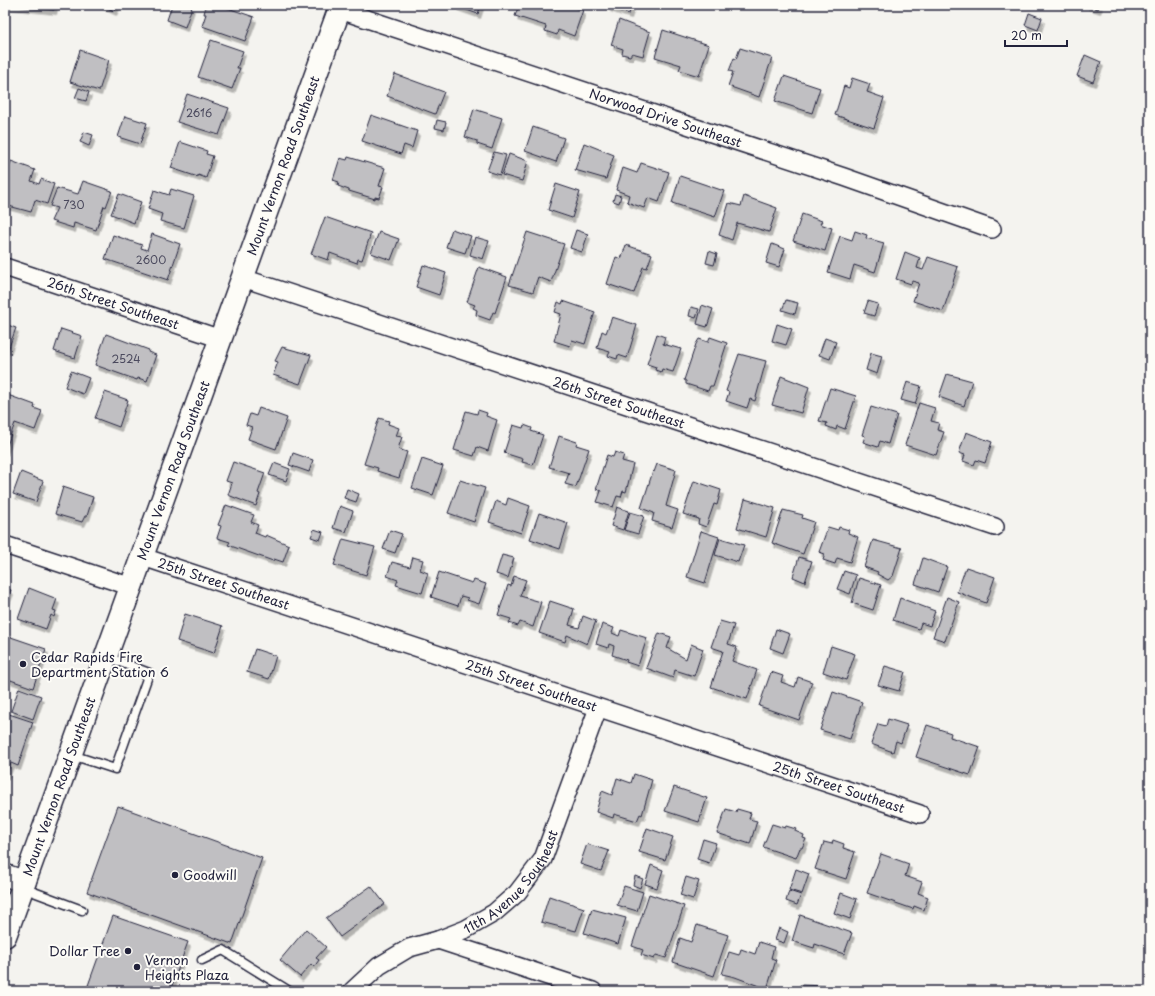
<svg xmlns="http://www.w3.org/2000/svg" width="1155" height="996" font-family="'Playpen Sans',sans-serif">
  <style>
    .building { fill: #c0bfc2; stroke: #22223b; filter: url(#shadow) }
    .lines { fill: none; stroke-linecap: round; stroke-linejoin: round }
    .service-casing { stroke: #22223b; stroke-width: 11 }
    .minor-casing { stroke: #22223b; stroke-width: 20 }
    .tertiary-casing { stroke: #22223b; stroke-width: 24 }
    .primary-casing { stroke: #22223b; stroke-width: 25 }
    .service { stroke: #fdfcf7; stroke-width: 8 }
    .minor { stroke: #fdfcf7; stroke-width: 17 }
    .tertiary { stroke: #fdfcf7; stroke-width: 21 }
    .primary { stroke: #fdfcf7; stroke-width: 22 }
    .poi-dot { fill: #22223b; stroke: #fdfcf7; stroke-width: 1.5 }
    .labels { text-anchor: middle; stroke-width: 4; stroke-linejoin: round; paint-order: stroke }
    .number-label { font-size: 11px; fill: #4a495d }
    .street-label { font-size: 13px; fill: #22223b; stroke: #fdfcf7 }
    .poi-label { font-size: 13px; fill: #22223b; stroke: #fdfcf7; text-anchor: start }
  </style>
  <defs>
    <filter id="shadow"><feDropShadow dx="2.5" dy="4.5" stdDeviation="0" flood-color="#0004"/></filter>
  </defs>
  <rect width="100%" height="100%" fill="#f4f3ef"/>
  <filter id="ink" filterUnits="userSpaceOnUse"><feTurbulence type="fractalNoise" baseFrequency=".025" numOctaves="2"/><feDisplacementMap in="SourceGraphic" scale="8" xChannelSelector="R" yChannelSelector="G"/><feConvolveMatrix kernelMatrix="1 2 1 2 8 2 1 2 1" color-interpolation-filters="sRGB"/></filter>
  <g filter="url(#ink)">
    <path class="building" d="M5 5H55L54 10Z
      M101 5H117L114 11Z
      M172 5H187L192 7 185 27 167 20Z
      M206 5H219L254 17 245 41 202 26 206 14H204Z
      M456 5H481L478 14 455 6Z
      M519 5H569L583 10 574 36 558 30 557 35 545 31 546 26 515 16Z
      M608 5H632L629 14 608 7Z
      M1086 5H1100L1098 9Z
      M1029 13 1042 18 1038 30 1025 25Z
      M619 20 650 32 643 56 632 53 630 56 622 54 623 49 611 45Z
      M663 30 709 45 699 76 679 70 681 65 655 57Z
      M211 40 243 51 237 68H240L232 89 198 77Z
      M740 48 772 58 759 97 728 86 733 72 729 71 734 58 736 59Z
      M80 50 109 60 99 91 70 82Z
      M1085 55 1101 62 1093 82 1077 76Z
      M395 74 444 92 435 114 387 96Z
      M784 76 820 88 812 113 775 101Z
      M852 78 870 84 867 92 884 98 874 128 835 115 844 86 849 88Z
      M79 88 89 92 86 101 75 98Z
      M187 94 229 108 219 135 177 122Z
      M474 109 502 118 492 149 477 144V141L465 137Z
      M371 115 417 131 412 148 404 145 401 154 362 141Z
      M125 116 147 123 140 144 118 137Z
      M437 120 446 122 444 130 435 128Z
      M533 127 564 138 556 162 525 151Z
      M84 132 93 135 89 146 80 142Z
      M180 142 207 151 206 154 213 156 206 178 198 175V177L171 168Z
      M584 143 614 155 606 179 575 170Z
      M494 152 506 155 500 175 487 171Z
      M509 154 528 161 522 181 502 175Z
      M348 157 385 168 379 186 383 187 379 198 375 197V199L349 191V190L338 186 339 182 333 180 340 158 347 160Z
      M11 161 35 170 31 181 39 184 41 179 54 184 47 204 35 200 31 212 5 205V178Z
      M641 163 669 172 659 202 648 198 644 208 627 202 629 195 616 190 623 168 637 173Z
      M680 176 724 191 715 217 672 203Z
      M83 181 112 191 106 207 104 206 96 230 74 223 73 228 51 221 57 208 50 206 57 188 78 194Z
      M556 184 580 192 572 218 548 210Z
      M171 189 194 196 184 228 160 221 162 214 148 209 154 190 169 195Z
      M119 194 141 202 134 223 111 214Z
      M615 194 621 196 619 203 613 201Z
      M744 196 777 208 769 232 737 223 732 240 719 235 729 203 741 206Z
      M802 214 822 221 820 224 832 228 825 251 793 241Z
      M325 217 371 233 362 260 358 259 357 263 330 253 328 260 311 254Z
      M452 229 471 236 465 253 446 247Z
      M576 230 588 234 582 252 570 248Z
      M855 231 867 235 866 238 884 243 875 272 854 265 850 279 828 272 840 236 852 240Z
      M379 232 399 239 391 260 371 253Z
      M527 232 564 244 551 282 538 277 533 292 509 285Z
      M152 234 180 244 168 280 105 259 113 235 142 245 141 248 147 250Z
      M475 237 489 241 483 259 470 255Z
      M772 244 785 249 779 267 766 263Z
      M626 245 652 254 647 268 643 267 634 293 607 284 616 257 621 259Z
      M709 251 717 254 714 265 706 263Z
      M905 252 920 258 917 268 923 270 928 257 958 267 943 311 913 301 919 283 912 281 911 284 896 279Z
      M423 265 446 273 439 295 416 287Z
      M479 267 507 277 495 313 493 312 490 320 476 315 477 310 473 308 475 305 467 302Z
      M786 300 798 303 795 314 782 310Z
      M563 301 595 312 585 344 572 340 570 346 554 341 561 314 555 312 558 302 562 304Z
      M868 301 878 304 874 316 864 313Z
      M702 305 713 309 707 327 697 324Z
      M691 307 699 309 696 318 689 316Z
      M612 317 637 325 627 358 618 355 617 359 608 356 610 352 597 348 602 331 606 333Z
      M5 322V324L16 328 8 350 5 349Z
      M777 324 792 329 786 345 772 341Z
      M61 329 82 336 75 358 54 351Z
      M106 334 149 350 148 352 156 355 147 381 138 378 137 380 95 365Z
      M657 334 665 337 663 344 681 349 673 372 662 369 661 372 655 370 656 367 647 364Z
      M710 337 727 343 713 386H710L708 391 686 384V381L684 380 696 344 699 339 708 342Z
      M825 338 836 342 830 359 819 355Z
      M282 347 311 355 300 384 273 375 278 362 275 361Z
      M871 353 882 356 877 374 866 370Z
      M739 354 766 361 755 401 750 399 747 408 726 401 729 392 726 391Z
      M71 371 89 378 83 394 65 387Z
      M947 374 972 381 964 406 939 397Z
      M781 376 809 387 801 413 772 405Z
      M907 382 921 386 915 404 901 400Z
      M830 388 856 396 845 429 837 426 836 430 826 426 827 423 819 421Z
      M105 392 128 400 119 427 95 418Z
      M5 394 35 405 34 408 42 411 35 430 15 423 5 451Z
      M919 403 935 408 931 421 939 423 937 430 944 432 936 455 905 445Z
      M871 407 897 415 888 444 880 441 878 447 863 442 865 436 862 435Z
      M259 408 287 418 276 449 248 439 252 427 246 425 250 414 256 416Z
      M478 410 487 413 486 416 497 420 488 451 477 447 474 456 454 450 466 411 477 414Z
      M379 418 389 421 388 424 399 428 396 436 402 437 398 449 407 452 399 478 377 471 378 468 364 464Z
      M513 425 523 428 524 425 532 428 531 431 543 435 533 465 522 462 523 459 504 453Z
      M966 432 992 442 985 463 976 460 974 465 963 461 965 455 959 453Z
      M559 436 577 442 576 445 589 449 576 487 565 484 569 473 549 467Z
      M615 452 624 455 622 461 633 464 626 492 623 491 621 497 617 496 613 507 597 502 601 491 596 489 607 455 613 457Z
      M293 453 313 460 309 472 289 465Z
      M422 459 443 466 433 495 412 488Z
      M233 462 265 473 258 493 260 494 256 506 228 495 232 483 226 481Z
      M274 463 290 469 286 481 269 475Z
      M657 464 676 470 666 506 678 510 672 527 652 521 654 513 641 508 653 471 654 472Z
      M21 472 43 481 36 502 13 494Z
      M460 480 485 488 474 522 448 513Z
      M694 481 721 490 717 505 714 504 706 527 698 524 699 519 683 514Z
      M63 487 93 497 87 516H85L82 522 55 514Z
      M347 489 359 494 356 502 344 498Z
      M508 498 530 506 521 533 489 522 496 501 506 505Z
      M745 499 775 508 766 537 737 528Z
      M226 505 254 515 251 522 258 525 255 533 265 537 266 535 289 545 283 562 274 559 273 561 228 545 230 542 217 538 221 526 218 525Z
      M340 506 353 511 346 532 333 528Z
      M617 507 629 511 623 530 611 526Z
      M783 510 803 515 802 518 814 522 803 554 772 543Z
      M630 512 644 516 638 534 624 530Z
      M539 513 568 523 560 549 530 539Z
      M828 527 838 530 839 527 849 530 848 533 858 537 850 562 837 558 835 564 823 560 825 554 819 552Z
      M314 529 323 532 320 540 311 537Z
      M390 530 402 534 395 553 383 549Z
      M701 531 719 537 705 583 687 577Z
      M720 538 744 545 738 562 715 555Z
      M343 539 375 547 366 575 334 565Z
      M873 540 902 548 893 576 888 580 877 574 878 572 864 567Z
      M502 555 514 558 508 578 496 574Z
      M413 557 423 560 420 570 428 573 422 593 396 585 398 580 387 576 392 562 410 567Z
      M799 557 812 561 805 582 793 577Z
      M923 558 947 567 938 592 915 584Z
      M966 567 995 577 986 603 957 592Z
      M844 571 856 575 850 594 837 589Z
      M439 572 472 583 474 580 486 584 479 604 467 600 468 598 461 596 458 606 431 597Z
      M514 576 526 580 520 596 541 602 533 627 520 622 518 626 509 623 511 619 498 615 508 585 511 586Z
      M859 578 881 585 873 610 852 603Z
      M5 588 11 590 5 605Z
      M29 588 57 599 53 610 56 611 54 617 51 615 46 629 18 619Z
      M947 597 959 602 945 641 933 637Z
      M900 598 935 611 930 626 921 623 919 629 893 620Z
      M550 601 574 609 569 625 579 628 583 616 596 621 587 644 567 635 565 642 539 633Z
      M185 614 223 626 214 653 177 641Z
      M720 621 734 625 728 644 737 647 732 661 757 670 747 699 711 687 723 651 711 647Z
      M602 624 614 628 612 633 619 636 621 630 647 638 638 666 626 662 627 660 612 655 614 646 609 644 608 648 596 644Z
      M776 629 790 634 783 653 770 648Z
      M659 633 671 637 667 648 686 659 691 644 703 649 694 676 675 670 673 678 646 668Z
      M5 635 46 649 33 688 5 678Z
      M831 646 855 654 846 680 823 672Z
      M255 649 276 656 269 679 247 672Z
      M885 666 905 672 899 691 878 685Z
      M771 672 783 676 781 682 795 687 798 677 812 682 799 720 759 706Z
      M19 688 41 696 33 719 11 711Z
      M833 692 862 702 850 739 820 730Z
      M9 714 33 722 18 766 11 763 6 776 5 775V725Z
      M888 719 907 725 901 743 896 741 893 752 871 744 878 724 886 726Z
      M927 725 951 733 950 737 980 747 970 775 916 757Z
      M634 774 652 780 642 815 640 814 637 821 614 814 613 818 596 812 602 791 612 795 617 778 631 783Z
      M674 787 707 798 699 822 665 811Z
      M118 806 262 858 232 944 87 892Z
      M726 809 736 812 737 809 751 813 749 819 757 821 750 844 717 833Z
      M772 824 785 828 786 826 796 829 795 831 804 835 803 838 806 839 802 848H800L796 858 763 847Z
      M647 828 673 837 665 860 639 852Z
      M703 839 716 843 709 863 697 859Z
      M833 840 844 844 843 848 855 852 846 879 815 869 824 842 832 844Z
      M587 844 609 851 601 871 580 864Z
      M881 854 909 864 905 876 922 882 918 893 928 897 924 910 914 906 913 909 867 893Z
      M651 865 663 870 657 888 645 884Z
      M796 869 809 874 802 894 789 890Z
      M635 876 643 879 640 888 633 885Z
      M686 877 699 881 693 899 680 895Z
      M371 886 385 904 340 937 326 918Z
      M624 886 643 892 637 911 617 905Z
      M789 891 801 895 797 905 786 901Z
      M841 893 857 899 850 919 834 913Z
      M649 894 684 906 666 958 656 955 654 959 641 955 643 950 632 946Z
      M549 896 584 908 576 931 541 922Z
      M592 909 626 918 618 944 584 933Z
      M800 915 852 933 844 954 815 944 814 948 792 941Z
      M113 916 188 942 170 991H86Z
      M697 925 728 935 714 976 673 962 680 938 691 942Z
      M779 928 788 932 784 943 775 940Z
      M306 929 326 947 316 958 319 960 314 967 311 964 300 977 280 960Z
      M759 942 774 947 771 958 776 960 767 989 735 977 722 974 729 952 739 955 741 949 755 954Z
      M800 985 826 986V991H799Z"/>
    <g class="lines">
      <defs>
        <path id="service" d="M72 755 115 769 149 673 107 657
          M23 888 82 910
          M202 960 223 950 289 991"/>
        <g id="minor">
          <path id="s1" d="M340 10 844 177 992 229"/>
          <path id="s2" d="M5 267 221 339"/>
          <path id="s3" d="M243 278 995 527"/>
          <path d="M5 545 132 587"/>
          <path id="s4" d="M143 557 920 814"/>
          <path d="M438 940 593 991"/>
          <path id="s5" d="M352 991 379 966 409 948 438 940 466 929 494 913 517 893 543 859 598 708"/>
        </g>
        <path id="tertiary" d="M5 875 25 882"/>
        <g id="primary">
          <path id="s6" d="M5 936 341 5"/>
        </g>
      </defs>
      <use href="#service" class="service-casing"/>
      <use href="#minor" class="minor-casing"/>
      <use href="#tertiary" class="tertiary-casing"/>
      <use href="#primary" class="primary-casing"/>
      <use href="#service" class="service"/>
      <use href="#minor" class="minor"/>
      <use href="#tertiary" class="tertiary"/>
      <use href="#primary" class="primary"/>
    </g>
  </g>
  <g class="poi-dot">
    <circle cx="23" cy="664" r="4"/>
    <circle cx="175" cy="875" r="4"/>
    <circle cx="128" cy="951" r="4"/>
    <circle cx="137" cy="967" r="4"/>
  </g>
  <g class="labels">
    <g class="number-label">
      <text x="199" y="117">2616</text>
      <text x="74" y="209">730</text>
      <text x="151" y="264">2600</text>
      <text x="126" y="363">2524</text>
    </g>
    <g class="street-label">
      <text dy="5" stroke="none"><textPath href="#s1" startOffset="343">Norwood Drive Southeast</textPath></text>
      <text dy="5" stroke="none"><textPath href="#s6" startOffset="819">Mount Vernon Road Southeast</textPath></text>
      <text dy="5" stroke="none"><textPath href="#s2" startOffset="114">26th Street Southeast</textPath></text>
      <text dy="5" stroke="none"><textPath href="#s3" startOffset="396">26th Street Southeast</textPath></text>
      <text dy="5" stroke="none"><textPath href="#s6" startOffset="495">Mount Vernon Road Southeast</textPath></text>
      <text dy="5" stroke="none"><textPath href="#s4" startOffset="85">25th Street Southeast</textPath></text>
      <text dy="5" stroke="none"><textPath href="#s4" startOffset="409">25th Street Southeast</textPath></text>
      <text dy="5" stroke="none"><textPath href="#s6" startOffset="159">Mount Vernon Road Southeast</textPath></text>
      <text dy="5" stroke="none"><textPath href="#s4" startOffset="733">25th Street Southeast</textPath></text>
      <text dy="5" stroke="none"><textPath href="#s5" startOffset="199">11th Avenue Southeast</textPath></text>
    </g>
    <g class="poi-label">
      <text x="31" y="662">Cedar Rapids Fire<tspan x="31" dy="15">Department Station 6</tspan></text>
      <text x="183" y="880">Goodwill</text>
      <text x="120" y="956" text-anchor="end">Dollar Tree</text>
      <text x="145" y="965">Vernon<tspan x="145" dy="15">Heights Plaza</tspan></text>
    </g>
  </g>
  <rect width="1155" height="996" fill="none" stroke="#fdfcf7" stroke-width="20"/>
  <rect x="10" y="10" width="1135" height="976" fill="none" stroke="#22223b" stroke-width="1.5" filter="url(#ink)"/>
  <path d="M1005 40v6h62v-6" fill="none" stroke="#22223b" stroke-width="2"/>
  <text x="1011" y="40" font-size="12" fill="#22223b" stroke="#fdfcf7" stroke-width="3" paint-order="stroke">20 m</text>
</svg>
